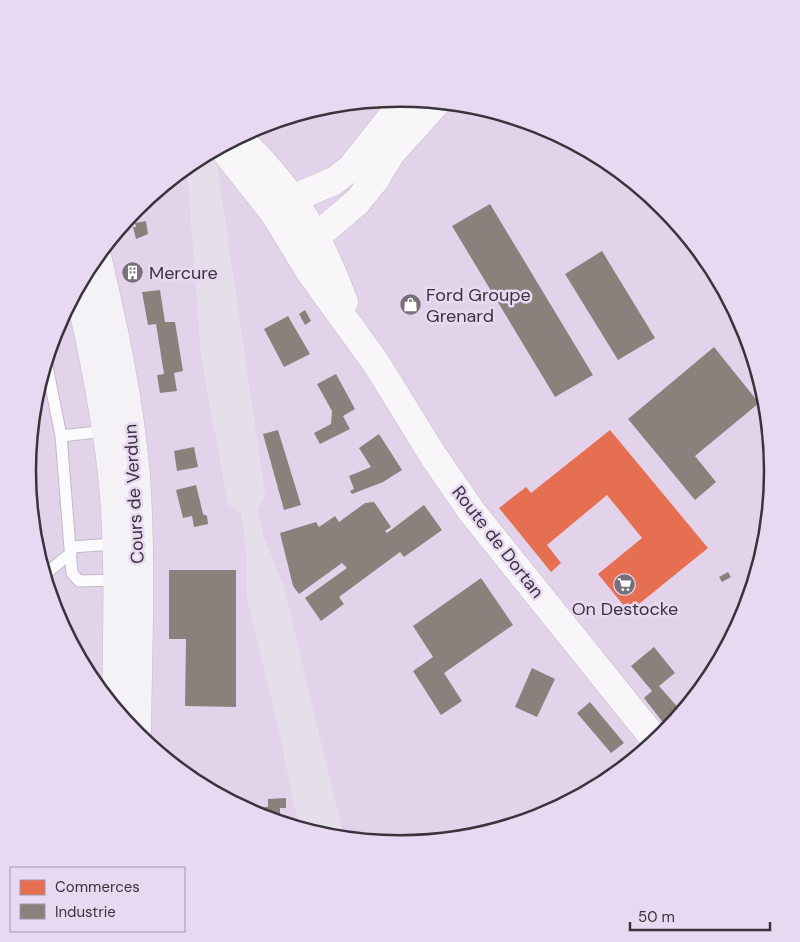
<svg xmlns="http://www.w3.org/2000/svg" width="800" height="942" font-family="'DM Sans',sans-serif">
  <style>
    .built { fill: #e3d3ea }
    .shops { fill: #e76f51 }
    .industry { fill: #8a817c }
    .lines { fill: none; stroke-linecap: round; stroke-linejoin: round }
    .lane-casing { stroke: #c1bac4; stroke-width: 13 }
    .secondary-casing { stroke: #c1bac4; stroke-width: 29 }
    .primary-casing { stroke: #c3bbc6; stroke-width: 29 }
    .lane { stroke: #fbfafc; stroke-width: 11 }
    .secondary { stroke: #f8f6f9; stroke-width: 28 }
    .primary { stroke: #f5f2f7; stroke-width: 28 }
    .labels { text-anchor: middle; stroke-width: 5; stroke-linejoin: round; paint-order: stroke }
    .poi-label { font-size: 18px; fill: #3a333c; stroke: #e9d8f1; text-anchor: start }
    .street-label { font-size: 18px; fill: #3a333c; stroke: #e9d8f1 }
    .rim { fill: none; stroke: #3a333c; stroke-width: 2.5 }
  </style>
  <rect width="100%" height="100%" fill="#e7deeb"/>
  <path class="built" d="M400 99 473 106 543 127 607 161 664 208 710 264 744 329 765 399 772 471 765 544 744 614 710 678 663 735 607 781 542 815 472 836 400 843 344 838 284 587 263 535 258 510 265 494 215 150 258 127 328 106Z
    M187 167 201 357 228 504 241 513 247 557V598L279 731 299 828 257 815 193 781 136 734 90 678 56 613 35 543 28 471 35 398 56 328 90 264 137 207Z"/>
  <path class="shops" d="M610 430 708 548 629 612 598 574 642 538 607 495 547 545 561 563 551 572 499 508 526 487 531 493Z
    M29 491 45 553 38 555 35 543Z"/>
  <path class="industry" d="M490 204 593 375 555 397 452 226Z
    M146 221 148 234 136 239 133 227H136L135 223Z
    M602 251 655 338 618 360 565 274Z
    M135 267 137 277 131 278 129 268Z
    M160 290 165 322H175L183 371 174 373 177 391 160 393 157 375 164 374 156 324 148 325 142 292Z
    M305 310 311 321 305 325 299 314Z
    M288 316 310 354 284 367 264 329Z
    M714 347 759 403 695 456 716 482 695 500 628 419Z
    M336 374 355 409 343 416 350 429 320 444 314 433 331 424 332 411 317 384Z
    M278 430 301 505 284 510 263 434Z
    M379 434 402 470 383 482 352 494 350 491 354 489 349 476 371 467 359 448Z
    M194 447 198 467 177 471 174 451Z
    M196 485 203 514 207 516 208 524 194 527 192 516 183 518 176 490Z
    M374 502 391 527 385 531 387 533 424 505 442 530 404 557 400 552 339 597 344 604 321 621 305 598 347 568 342 563 299 594 293 586 280 533 316 522 319 527 335 516 339 522 365 503Z
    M169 570H236V707L185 706 186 639H169Z
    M728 572 731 577 722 582 719 577Z
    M481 578 513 625 444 673 462 701 441 715 413 671 433 657 413 626Z
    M654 647 675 673 659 686 682 712 668 729 644 698 652 691 631 666Z
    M532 668 555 679 537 717 515 707Z
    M590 702 624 743 611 753 577 713Z
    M286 798V808H280V822L257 815 243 808 268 807V799Z"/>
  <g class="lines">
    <defs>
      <path id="lane" d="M46 361 61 436 72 573 79 581 116 580
        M61 436 106 431
        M71 547 115 544
        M44 575 71 553"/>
      <path id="secondary" d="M238 137C292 189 318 232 344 302
        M221 146 274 213 310 272 376 363 434 457 472 512 656 741
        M294 198 334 181 351 168 406 99
        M316 237 357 202 375 180 391 153 437 102"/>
      <path id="primary" d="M97 256C114 328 130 402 136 476 142 562 138 649 137 735
        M78 286C92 348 105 411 112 474 120 552 117 632 116 710"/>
    </defs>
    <use href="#lane" class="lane-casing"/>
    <use href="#secondary" class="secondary-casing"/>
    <use href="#primary" class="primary-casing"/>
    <use href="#lane" class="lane"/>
    <use href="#secondary" class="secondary"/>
    <use href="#primary" class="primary"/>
  </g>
  <defs>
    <symbol id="building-disc" viewBox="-11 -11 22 22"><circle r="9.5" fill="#776f79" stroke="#e9d8f1"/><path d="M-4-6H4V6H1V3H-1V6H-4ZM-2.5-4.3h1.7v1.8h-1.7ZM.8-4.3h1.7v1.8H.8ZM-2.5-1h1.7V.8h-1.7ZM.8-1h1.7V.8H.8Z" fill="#fff"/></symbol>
    <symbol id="shop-disc" viewBox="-11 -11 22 22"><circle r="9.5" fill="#776f79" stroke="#e9d8f1"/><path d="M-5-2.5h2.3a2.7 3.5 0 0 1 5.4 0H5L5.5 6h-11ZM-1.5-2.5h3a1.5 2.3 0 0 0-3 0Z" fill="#fff"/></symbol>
    <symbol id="supermarket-disc" viewBox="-11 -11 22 22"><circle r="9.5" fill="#776f79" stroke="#e9d8f1"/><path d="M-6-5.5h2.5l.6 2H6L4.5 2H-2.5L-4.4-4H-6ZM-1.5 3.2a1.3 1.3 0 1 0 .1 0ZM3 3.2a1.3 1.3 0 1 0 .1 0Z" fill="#fff"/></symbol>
  </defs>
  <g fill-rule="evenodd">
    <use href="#building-disc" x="120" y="260" width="25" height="25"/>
    <use href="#shop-disc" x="398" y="292" width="25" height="25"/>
    <use href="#supermarket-disc" x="612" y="572" width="25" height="25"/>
  </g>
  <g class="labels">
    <g class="poi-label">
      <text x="149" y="279">Mercure</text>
      <text x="426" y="301">Ford Groupe<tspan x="426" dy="21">Grenard</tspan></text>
      <text x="625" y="615" text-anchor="middle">On Destocke</text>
    </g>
    <g class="street-label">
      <text transform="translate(134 494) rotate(-93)" y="6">Cours de Verdun</text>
      <text transform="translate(498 542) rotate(52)" y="6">Route de Dortan</text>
    </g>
  </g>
  <path d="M0 0H800V942H0ZM36 471a364 364 0 1 1 728 0a364 364 0 1 1-728 0Z" fill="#e9d8f1" fill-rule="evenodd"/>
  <path class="rim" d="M36 471a364 364 0 1 1 728 0a364 364 0 1 1-728 0Z"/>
  <rect x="10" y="867" width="175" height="65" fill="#e9d8f1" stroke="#a396a9"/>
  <rect x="20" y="880" width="25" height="15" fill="#e76f51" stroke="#a396a9"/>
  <text x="55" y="892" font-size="15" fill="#3a333c">Commerces</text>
  <rect x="20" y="904" width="25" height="15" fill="#8a817c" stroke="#a396a9"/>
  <text x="55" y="917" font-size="15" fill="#3a333c">Industrie</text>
  <path d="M630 922v8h140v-8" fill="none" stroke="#3a333c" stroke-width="2.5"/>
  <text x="638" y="922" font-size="15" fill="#3a333c" stroke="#e9d8f1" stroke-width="4" paint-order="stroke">50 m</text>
</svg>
